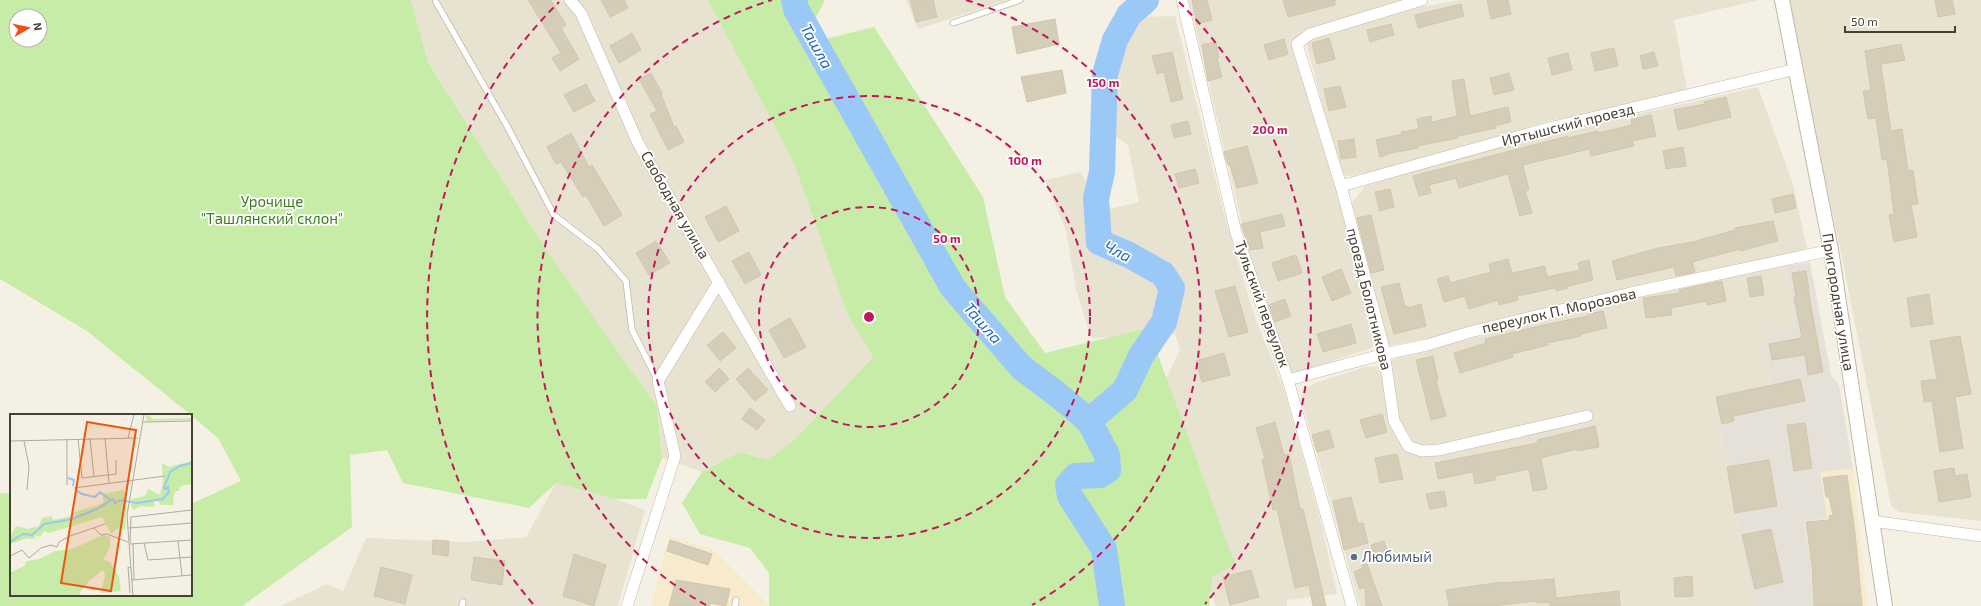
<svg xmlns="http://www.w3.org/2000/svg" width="1981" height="606" font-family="'Exo 2',sans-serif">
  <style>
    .residential { fill: #e8e3d1 }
    .commercial { fill: #f8eacc }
    .industrial { fill: #e5e1d9 }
    .green { fill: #c7eca8; fill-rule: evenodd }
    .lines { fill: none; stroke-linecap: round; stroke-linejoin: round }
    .river { stroke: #9ac8f7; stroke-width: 26 }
    .building { fill: #d6cdb8; stroke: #d2c6ab }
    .service-casing { stroke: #c0b9a6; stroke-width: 7 }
    .minor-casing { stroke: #c0b9a6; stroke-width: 12 }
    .tertiary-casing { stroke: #c0b9a6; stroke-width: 16 }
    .service { stroke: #fff; stroke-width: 5.5 }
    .minor { stroke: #fff; stroke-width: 11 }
    .tertiary { stroke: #fff; stroke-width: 14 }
    .ring { fill: none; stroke: #c2185b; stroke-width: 2; stroke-dasharray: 7 5 }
    .service-dot { fill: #5c6f8a; stroke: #fff; stroke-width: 1.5 }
    .labels { text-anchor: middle; stroke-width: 3.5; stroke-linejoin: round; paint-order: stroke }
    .street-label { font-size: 15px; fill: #464133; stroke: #fff }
    .park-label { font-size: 15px; fill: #3b7d21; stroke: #fff }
    .service-label { font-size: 15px; fill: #4e5e75; stroke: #fff; text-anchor: start }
    .water-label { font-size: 16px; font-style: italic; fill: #236cbc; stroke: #fff }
    .inset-river { fill: none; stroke: #9ac8f7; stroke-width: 2 }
    .inset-road { fill: none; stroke: #aeaa9d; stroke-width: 1 }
    .view { fill: #e8590c; fill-opacity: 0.15; stroke: #e8590c; stroke-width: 2 }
    .inset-edge { fill: none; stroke: #464133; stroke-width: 2 }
    .centre { fill: #c2185b; stroke: #fff; stroke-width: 2 }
    .ring-label { font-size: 12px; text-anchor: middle; font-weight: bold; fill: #c2185b; stroke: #fff; stroke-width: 3.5; stroke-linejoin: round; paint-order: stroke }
  </style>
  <rect width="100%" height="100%" fill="#f4f0e4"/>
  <path class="residential" d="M411 0H708L793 161 848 316 873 357 794 440 768 460 739 452 702 472 662 458 657 407 548 252 428 61Z
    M906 0H1007L918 29Z
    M1189 0H1405L1312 28 1291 41 1320 138 1335 184 1377 346 1291 375 1252 266Z
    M1461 0H1759L1674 20 1687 90 1607 110 1548 121 1466 147 1384 170 1347 176 1341 175 1307 46 1311 38 1421 7Z
    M1786 0H1981V521L1899 512 1891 506 1839 243Z
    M1175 16 1224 214 1254 315 1283 387 1321 523 1337 594 1287 600V606H1216L1179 500 1136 442 1180 350 1175 334 1091 338 1076 289 1066 230 1045 180 1081 172 1101 211 1139 202 1128 145 1115 136 1112 128 1110 72 1124 34 1141 17Z
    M1758 87 1793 184 1807 249 1467 327 1436 337 1389 346 1352 203 1365 186 1514 142Z
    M1786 266 1795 326 1765 345 1772 383 1714 396 1753 606H1360L1301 398 1304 389 1318 382 1365 367 1380 366 1396 358 1547 319 1664 290Z
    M556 483 615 499 645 510 618 606H280L327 584 343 591 366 538 467 542 526 537Z"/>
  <path class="commercial" d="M1853 468 1867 606H1813L1811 565 1804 521 1827 519 1820 472Z
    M669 536 714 550 770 606H651Z"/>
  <path class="industrial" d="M1810 262 1831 375 1839 385 1853 468 1820 472 1827 519 1804 521 1811 565 1813 606H1753L1714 395 1772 383 1765 345 1769 332 1795 326 1786 266Z"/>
  <path class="green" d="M0 0H411L428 62 548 252 657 407 662 458 646 499H615L556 483 529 508 403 483 387 450 350 455 352 527 242 606H0V493L11 494V595H191V504L241 481 218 438 191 415 87 331 0 279ZM16 16H40V40H16Z
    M708 0H825L801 45 874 27 983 197 1005 297 1045 353 1148 328 1235 564 1212 577 1209 606H769V573L750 548 700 534 682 503 702 472 739 452 768 460 794 440 873 357 848 316 793 161Z"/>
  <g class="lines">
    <path class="river" d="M794 0 796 9 953 288 1022 368 1058 395 1089 421 1107 455 1108 470 1100 475 1076 476 1068 485 1070 496 1104 549 1112 606
      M1089 421 1125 390 1141 356 1164 322 1172 288 1163 274 1129 255 1099 242 1096 198 1102 172 1105 74 1115 40 1129 15 1146 0"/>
  </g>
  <path class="building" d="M528 0H551L566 25 561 28 579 59 560 71 552 58 561 53Z
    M601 0H624L628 8 610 17Z
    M910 0H933L937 17 916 22Z
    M1192 0H1207L1212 20 1197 24Z
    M1283 0H1335V5L1288 17Z
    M1487 0H1508L1511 14 1491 19Z
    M1935 0H1952L1955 14 1938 17Z
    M1461 4 1464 16 1418 28 1415 15Z
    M1055 19 1059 44 1017 54 1012 27Z
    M1391 24 1394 35 1370 42 1367 30Z
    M632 33 641 50 619 63 610 46Z
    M1329 38 1335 59 1317 64 1312 43Z
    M1284 39 1288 54 1269 60 1264 45Z
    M1216 42 1219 58 1217 59 1222 77 1208 81 1202 45Z
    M1901 44 1905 60 1882 64 1881 66 1891 131 1902 129 1908 171 1913 170 1918 204 1911 205 1917 237 1894 242 1889 215 1894 214 1887 159 1882 160 1876 118 1868 119 1863 91 1871 90 1865 51Z
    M1614 48 1618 66 1595 71 1591 53Z
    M1172 52 1183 99 1171 102 1164 72 1157 74 1152 56Z
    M1654 52 1658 66 1643 69 1640 56Z
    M1568 53 1572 70 1552 75 1548 58Z
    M1062 70 1066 93 1027 102 1021 77Z
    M651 73 662 93 661 94 674 127 676 126 684 142 668 150 650 114 657 111 639 79Z
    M1509 73 1514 90 1494 95 1490 78Z
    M1464 79 1470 116 1508 107 1511 122 1495 126 1496 128 1458 136V138L1417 146 1418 148 1391 153 1380 157 1376 140 1402 134 1401 132 1419 129 1417 119 1431 116 1432 122 1457 116 1452 81Z
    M586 84 595 101 574 112 564 95Z
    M1340 86 1346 107 1329 111 1324 89Z
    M1726 97 1731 117 1678 130 1674 110 1705 104 1704 102Z
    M1651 115 1656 136 1632 141 1634 146 1591 156 1589 149 1523 165 1529 190 1525 191 1532 213 1520 216 1508 174 1459 188 1456 178 1429 185 1431 193 1419 196 1413 176 1549 141 1568 136V138L1597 131 1598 133 1632 125 1631 120Z
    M1188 121 1191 134 1174 138 1171 125Z
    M571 133 589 167 592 165 622 215 604 226 586 195 583 197 561 162 556 164 547 147Z
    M1354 139 1356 157 1341 159 1338 141Z
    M1247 146 1258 183 1237 188 1230 165H1228L1224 152Z
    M1683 147 1686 166 1666 169 1663 151Z
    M1195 169 1199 183 1179 188 1175 174Z
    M1390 189 1394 207 1380 211 1375 192Z
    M1793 194 1796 208 1775 213 1772 199Z
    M726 206 739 231 718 242 705 217Z
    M1282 214 1285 226 1260 232 1263 248 1250 250 1241 224Z
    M1371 215 1384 270 1371 273 1357 218Z
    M1773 221 1778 241 1740 251V249L1692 262 1695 272 1676 276 1674 267 1617 280 1612 261 1658 248 1699 241V240L1735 230V228Z
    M656 241 670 263 649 275 636 253Z
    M749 252 761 275 745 284 732 261Z
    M1296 255 1302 273 1278 281 1272 263Z
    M1508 259 1512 273 1545 266 1547 277 1580 270 1578 263 1589 260 1593 280 1568 286V288L1556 291V288L1517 296 1518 300 1499 305 1498 300 1469 309 1465 296 1444 302 1437 279 1448 276 1450 283 1491 272 1489 264Z
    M1341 269 1351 293 1332 301 1322 277Z
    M1806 271 1809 290H1808L1823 372 1808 375 1805 355 1772 360 1769 344 1802 338 1794 297H1796L1792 273Z
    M1761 276 1764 295 1750 297 1747 278Z
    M1722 281 1726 301 1707 305 1706 301 1671 308 1672 315 1646 318 1643 298 1680 293 1679 290Z
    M1399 283 1405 307 1408 306 1409 308 1421 304 1426 326 1394 334 1381 287Z
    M1235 286 1248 332 1229 337 1215 291Z
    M1929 294 1933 324 1911 327 1907 298Z
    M1285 299 1291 316 1275 322 1269 305Z
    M1603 311 1607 328 1581 334V336L1547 343 1548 345 1512 354 1513 357 1460 373 1454 353 1486 343 1485 339 1543 325 1588 316V314Z
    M790 318 806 347 784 358 769 330Z
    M1351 324 1356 343 1323 352 1317 334Z
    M723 332 736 348 720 361 707 345Z
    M1960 336 1971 394 1955 397 1963 448 1940 452 1932 401 1924 402 1921 381 1937 379 1930 341Z
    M1224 353 1230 375 1202 382 1196 361Z
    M1433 356 1438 380 1436 381 1446 416 1431 420 1416 360Z
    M719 368 729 379 715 392 705 382Z
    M748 368 768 390 755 401 736 379Z
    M1800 379 1805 401 1733 416 1734 421 1722 424 1716 397Z
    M750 408 765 420 757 430 742 419Z
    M1382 414 1387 432 1366 438 1360 420Z
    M1275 422 1284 455 1289 454 1300 509H1303L1326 606H1313L1309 585 1295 588 1277 509 1273 510 1262 460 1265 459 1256 428Z
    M1805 423 1812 468 1794 471 1787 425Z
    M1595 426 1599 447 1577 451V449L1541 458 1547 489 1533 491 1529 469 1495 476V480L1475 484 1473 472 1438 479 1435 463 1538 443 1537 440Z
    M1329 430 1334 447 1317 452 1312 435Z
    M1397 454 1403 479 1380 483 1375 458Z
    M1769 460 1777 506 1735 513 1727 467Z
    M1954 468 1955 476 1967 474 1971 497 1939 502 1934 471Z
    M1847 475 1855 533 1862 606H1814L1812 566 1806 522 1829 520V516L1833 515 1829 497H1826L1823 478Z
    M1444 491 1447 506 1430 509 1426 494Z
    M1351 497 1358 524 1363 523 1368 543 1344 550 1333 501Z
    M1771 529 1783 582 1755 589 1742 535Z
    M433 540 449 541 448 556 432 554Z
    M670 540 712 554 708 565 667 551Z
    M1384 541 1389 557 1376 561 1371 545Z
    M574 554 606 565 594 606 563 596Z
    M474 557 505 561 502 585 471 580Z
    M1367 564 1382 606H1366L1365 587 1360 589 1354 572 1363 568 1362 565Z
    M381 567 412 575 405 604 374 596Z
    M1251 570 1259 597 1230 605 1223 577Z
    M1692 576 1693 596 1675 597 1674 578Z
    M1554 579 1556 598 1619 591 1620 606H1550V602L1537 603V601L1492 606H1449L1446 590 1502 582 1503 583Z
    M676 580 730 589 726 606 710 603V606H669Z"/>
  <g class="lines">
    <defs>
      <path id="service" d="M436 2 507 126 554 215 598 249 626 281 632 330 658 381
        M953 23 1020 0
        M462 606 463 602
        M735 606 736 600"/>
      <path id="minor" d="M570 0 581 13 638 143 790 406
        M1182 0 1236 233 1288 380 1352 606
        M1422 0 1310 34 1297 44 1341 186 1383 345 1394 421 1408 446 1422 451 1439 450 1587 416
        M1341 186 1549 128 1796 69
        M1288 380 1384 354 1427 345 1470 332 1631 293 1831 250
        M1872 521 1981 536
        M627 606 675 456 658 381 719 282"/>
      <path id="tertiary" d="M1782 0 1831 250 1885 606"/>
    </defs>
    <use href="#service" class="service-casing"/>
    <use href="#minor" class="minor-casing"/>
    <use href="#tertiary" class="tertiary-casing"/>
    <use href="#service" class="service"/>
    <use href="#minor" class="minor"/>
    <use href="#tertiary" class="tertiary"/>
  </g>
  <g class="ring">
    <circle cx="869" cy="317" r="110"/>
    <circle cx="869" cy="317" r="221"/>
    <path d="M706 605A331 331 0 0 1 772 0M966 0A331 331 0 0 1 1032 605"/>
    <path d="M533 604A442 442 0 0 1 559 2M1179 2A442 442 0 0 1 1205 604"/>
  </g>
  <circle class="service-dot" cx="1354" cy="557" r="4"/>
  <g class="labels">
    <g class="street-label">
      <text transform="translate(1568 125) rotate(-14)" y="5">Иртышский проезд</text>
      <text transform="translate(675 205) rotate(60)" y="5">Свободная улица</text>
      <text transform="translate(1369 299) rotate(76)" y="5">проезд Болотникова</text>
      <text transform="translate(1838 302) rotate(81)" y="5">Пригородная улица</text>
      <text transform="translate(1262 304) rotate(70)" y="5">Тульский переулок</text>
      <text transform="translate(1559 311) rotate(-13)" y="5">переулок П. Морозова</text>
    </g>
    <g class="park-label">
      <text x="272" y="207">Урочище<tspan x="272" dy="17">"Ташлянский склон"</tspan></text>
    </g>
    <g class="service-label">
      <text x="1362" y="562">Любимый</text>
    </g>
    <g class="water-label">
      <text transform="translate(817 46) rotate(61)" y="6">Ташла</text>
      <text transform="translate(1118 251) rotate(27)" y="6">Чла</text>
      <text transform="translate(983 323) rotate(49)" y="6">Ташла</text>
    </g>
  </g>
  <g transform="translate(10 414)">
    <rect width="182" height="182" fill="#f4f0e4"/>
    <path d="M136 0 144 5 182 4V6L137 7ZM182 47V70L171 72V75L167 71 170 77H166L163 83 164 91H151L147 86 144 87 145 93 130 92 123 96 121 91 122 85 135 82 138 75 150 81 153 69 152 49 159 53ZM113 76 117 79V86L115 116 108 114 101 120 92 103 39 119 34 117 30 123 26 121 24 125 18 124 0 130V123L6 112 18 115 29 112 32 104 42 102 43 106 61 102 65 104V98L93 89V80ZM93 121 100 123V133L93 146 99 147 109 163 111 177 91 179 95 161 93 156 79 167 70 178 71 182H0V159L14 152 17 147 29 145 45 137 62 135Z" fill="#c7eca8"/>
    <path class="inset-river" d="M58 64 64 66 63 72M66 76 72 80 85 83 90 78 100 86M0 128 13 120 22 121 34 110 62 105 87 95 103 85 105 89 110 86 127 89 153 85 159 78 158 73 156 75 154 74 160 58 170 52 182 49"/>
    <path class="inset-road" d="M133 8 182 7M80 24 84 63M95 24 99 69M118 24 124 0M68 25 72 64 106 60V46M0 27 128 24M14 27 19 52 17 76M57 71V25M64 74 155 62M84 114 91 121 97 120 118 128M119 114 182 109M168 127 172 162M120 129 121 103 182 96M134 129 138 146 182 143M120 130 182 126M123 130 124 166M0 142 12 136 19 144 31 134 41 131 47 133 49 128 60 122 95 110M122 166 182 161M120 179 118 153 121 154M123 182 117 101 134 0"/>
    <path class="view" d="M77 8 126 16 101 177 51 169Z"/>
    <rect width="182" height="182" class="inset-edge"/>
  </g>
  <circle cx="869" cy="317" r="6" class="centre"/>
  <g class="ring-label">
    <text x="1103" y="87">150 m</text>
    <text x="1270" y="134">200 m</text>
    <text x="1025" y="165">100 m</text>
    <text x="947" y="243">50 m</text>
  </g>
  <g transform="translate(28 28) rotate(81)"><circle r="19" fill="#ffffff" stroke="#b5b3ad"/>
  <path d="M0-3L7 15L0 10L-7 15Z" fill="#ff4a0f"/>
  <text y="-6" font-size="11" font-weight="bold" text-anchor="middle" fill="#464133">N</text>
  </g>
  <path d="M1845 26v6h110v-6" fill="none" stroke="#464133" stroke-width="2"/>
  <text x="1851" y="26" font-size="12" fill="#464133" stroke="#ffffff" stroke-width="3" paint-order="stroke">50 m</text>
</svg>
